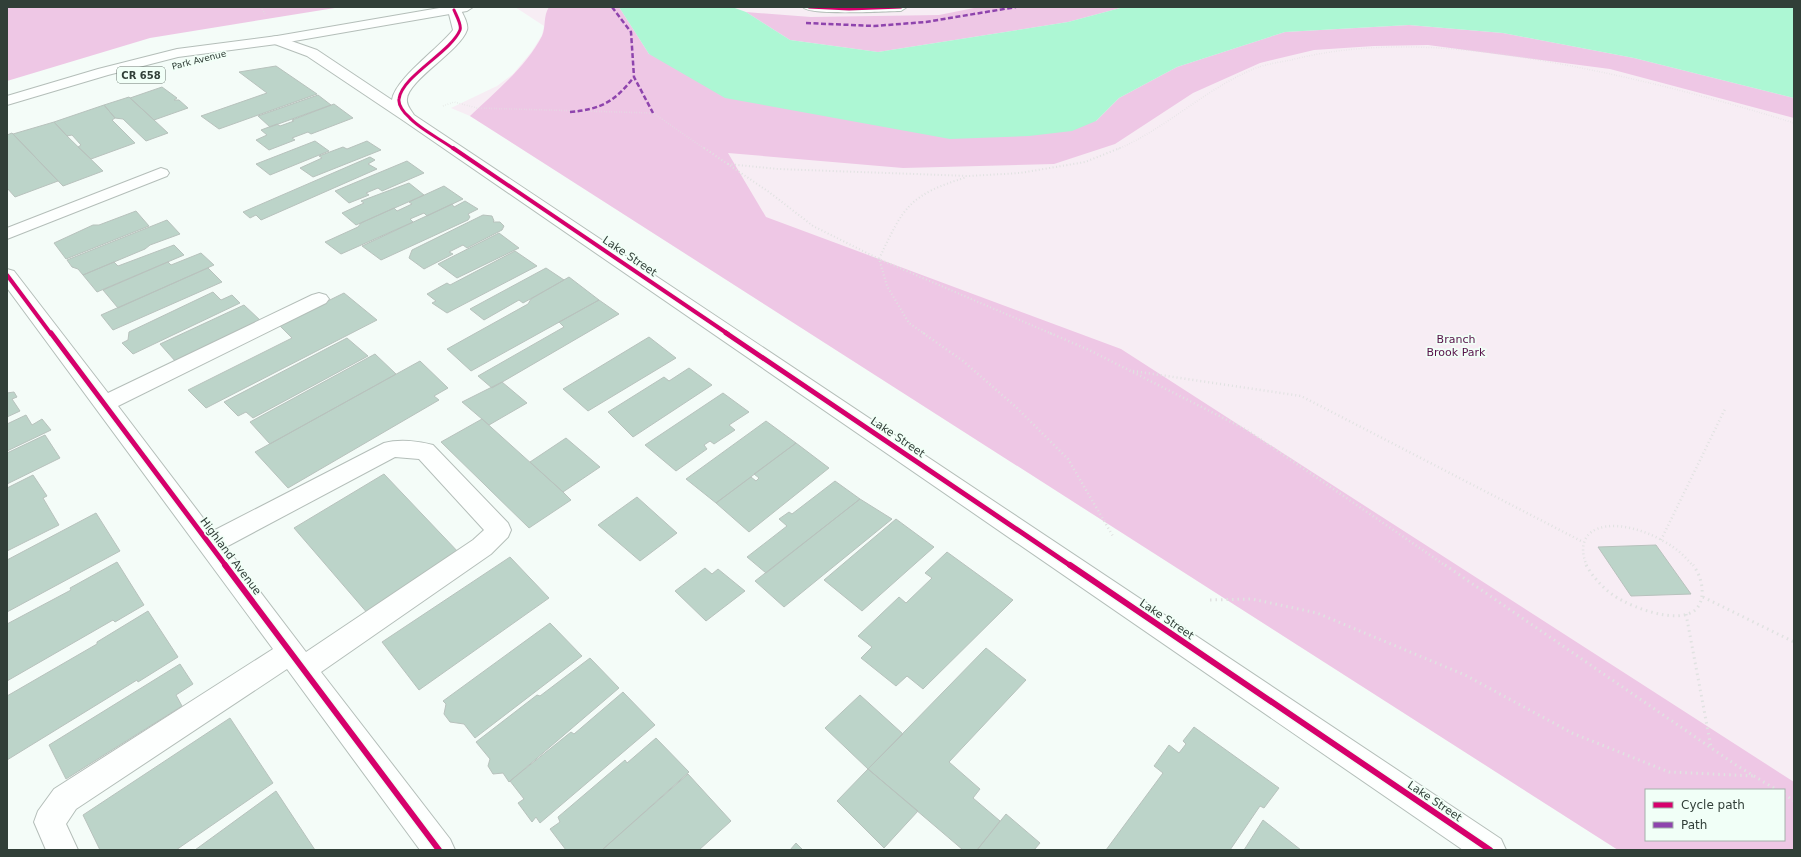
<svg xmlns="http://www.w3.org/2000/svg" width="1801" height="857" font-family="'DejaVu Sans',sans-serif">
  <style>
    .green { fill: #f7edf4; fill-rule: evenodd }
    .forest { fill: #eec7e5; fill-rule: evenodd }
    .water { fill: #adf7d4 }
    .building { fill: #bcd4c9; stroke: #b8c2bd }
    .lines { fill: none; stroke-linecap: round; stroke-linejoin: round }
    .minor-casing { stroke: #b4beb9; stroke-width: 2 }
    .major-casing { stroke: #b4beb9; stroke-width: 2 }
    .path-far3 { stroke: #e0e2e1; stroke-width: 1.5; stroke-dasharray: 0.5 2; stroke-linecap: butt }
    .path-far2 { stroke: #e0e2e1; stroke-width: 2; stroke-dasharray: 1 2.5; stroke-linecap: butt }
    .path-far1 { stroke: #e0e2e1; stroke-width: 2.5; stroke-dasharray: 1 3; stroke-linecap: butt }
    .path { stroke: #e0e2e1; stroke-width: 3; stroke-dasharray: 1.5 4; stroke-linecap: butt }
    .minor { fill: #fdfffe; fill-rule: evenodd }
    .major { fill: #fdfffe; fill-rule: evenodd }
    .quiet { stroke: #8e44ad; stroke-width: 2.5; stroke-dasharray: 5 2.5; stroke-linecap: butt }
    .cycleway-far3-casing { stroke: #f1fff7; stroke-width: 4.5 }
    .cycleway-far2-casing { stroke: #f1fff7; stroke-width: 6 }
    .cycleway-far1-casing { stroke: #f1fff7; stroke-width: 8 }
    .cycleway-casing { stroke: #f1fff7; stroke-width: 9 }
    .cycleway-far3 { stroke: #d6006c; stroke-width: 3 }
    .cycleway-far2 { stroke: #d6006c; stroke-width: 4 }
    .cycleway-far1 { stroke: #d6006c; stroke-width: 5 }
    .cycleway { stroke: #d6006c; stroke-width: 6 }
    .labels { text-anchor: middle; stroke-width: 3.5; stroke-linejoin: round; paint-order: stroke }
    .far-street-label { font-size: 9px; fill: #313f38; stroke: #f1fff7 }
    .shield { fill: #f1fff7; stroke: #6b7971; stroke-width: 1 }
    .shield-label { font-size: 10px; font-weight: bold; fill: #313f38 }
    .street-label { font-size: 11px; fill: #313f38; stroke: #f1fff7 }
    .park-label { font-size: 11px; fill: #571249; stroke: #f1fff7 }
  </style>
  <rect width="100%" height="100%" fill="#f4fcf8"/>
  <path class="green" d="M515 7H1794V850H1618L470 116 451 108 497 86 513 74 532 51 542 35 544 26ZM1646 790H1784V840H1646Z"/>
  <path class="forest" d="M7 7H341L150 38 7 81Z
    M549 7H619L649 54 1096 121 1119 98 1177 67 1285 32 1409 25 1503 33 1634 58 1794 98V118L1610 69 1428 45 1374 46 1314 50 1260 63 1193 93 1115 144 1054 164 903 168 728 153 766 217 1121 349 1794 782V850H1618L470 116C495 92 526 67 542 36 546 27 543 16 549 7ZM1646 790H1784V840H1646Z
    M979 7H1124L1068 22 878 52 790 40 746 12 811 17 939 15Z"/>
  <path class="water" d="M619 7H732L746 12 790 40 878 52 1068 22 1124 7H1794V98L1634 58 1503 33 1409 25 1285 32 1177 67 1119 98 1096 121 1072 131 1029 136 950 139 725 98 649 54Z"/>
  <path class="building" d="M276 66 317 94 219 129 201 116 267 93 239 72Z
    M162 87 177 98 174 100H179L188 108 154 120 130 98Z
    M318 95 331 105 270 127 258 116Z
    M129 97 154 120 168 133 146 141 123 119 115 118 104 105Z
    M334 104 353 118 311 134 308 132 292 138 295 140 269 150 256 140 267 135 261 130 277 124 280 126 294 121 292 120Z
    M104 105 115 118 112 120 135 143 91 159 78 147 81 145 72 135 67 136 54 122Z
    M54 122 67 136 103 171 63 186 13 134Z
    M12 133 13 134 58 181 15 197 7 188V135Z
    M315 141 329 151 270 175 256 164Z
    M367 141 381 150 313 177 300 168 322 158 319 156 343 147 347 149Z
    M370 157 375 160 368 164 377 169 261 220 256 215 250 218 243 212Z
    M407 161 424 173 382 191 378 188 366 193 369 195 349 203 335 191Z
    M409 183 424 195 356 225 342 213 364 203 361 201Z
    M444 186 463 199 427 216 424 213 410 219 413 222 341 254 325 242 358 227 361 223 394 208 397 211 412 204 409 202Z
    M465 201 478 209 468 214 470 217 468 220 381 260 362 246 452 204 454 207Z
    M136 211 149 226 66 259 54 243 93 225H99Z
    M483 215 492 216 494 221 493 222H500L504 226 502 230 467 248 463 245 449 252 453 254 424 269 409 258 412 250Z
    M167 220 180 234 150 245 145 249 83 275 78 269 72 267 67 260Z
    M499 233 519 248 457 278 438 264Z
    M174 245 184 255 97 292 83 275 114 262 118 266Z
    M515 251 537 266 447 313 432 303 436 301 427 294 447 283 450 285Z
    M201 253 214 265 118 308 103 290 168 262 171 265Z
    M208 268 222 282 113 330 101 315Z
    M546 268 564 280 523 303 519 300 484 320 470 309Z
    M569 277 599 300 471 371 447 349 528 304 531 299Z
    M213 292 221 300 232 295 240 303 133 354 122 343 128 340 129 332Z
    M344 293 377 320 206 408 188 390 292 338 279 325Z
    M599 300 619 314 492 388 478 376 564 327 559 322Z
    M244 305 261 321 176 362 160 344Z
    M649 337 676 358 588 411 563 389Z
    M347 338 368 356 253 418 246 412 238 416 224 402Z
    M375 354 396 374 270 444 250 422Z
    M420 361 448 388 434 396 439 400 288 488 255 452Z
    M689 368 712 385 633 437 608 412 664 377 669 381Z
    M502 382 527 403 489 425 462 402Z
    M14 392 17 397 12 399 20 411 7 417V393Z
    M723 393 749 412 729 425 735 430 714 444 710 441 704 445 707 449 676 471 645 445Z
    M26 415 32 425 42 419 51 430 7 451V424Z
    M482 419 563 492 571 500 529 528 441 442Z
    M766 421 796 443 716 503 686 479Z
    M45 435 60 458 7 484V453Z
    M566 438 600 467 563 492 530 462Z
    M796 443 829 468 749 532 716 503 751 477 756 481 759 478 754 474Z
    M384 474 461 555 369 615 294 528Z
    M33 475 47 496 43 498 59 525 7 551V488Z
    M835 481 860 499 766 573 747 557 787 526 779 519 789 512 792 514Z
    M637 497 677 533 640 561 598 525Z
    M860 499 892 519 784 607 755 581Z
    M96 513 120 551 7 612V560Z
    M896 519 934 547 862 611 824 580Z
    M1656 545 1691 594 1631 596 1598 547Z
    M947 552 1013 600 923 689 907 676 896 686 861 658 872 647 858 636 899 597 906 603 932 578 925 573Z
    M510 557 549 598 419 690 382 642Z
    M117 562 144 605 115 622 113 620 7 681V624L71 590 70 588Z
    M705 568 712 574 718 569 745 591 706 621 675 591Z
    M148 611 178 657 138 682 137 680 7 760V696L97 644V642Z
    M550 623 582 656 475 738 464 724 450 722 444 714 446 704 443 701Z
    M986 648 1026 680 949 762 980 789 973 798 1000 821 977 850H963L868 769Z
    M590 658 619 688 509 782 503 773 493 774 488 766 490 759 476 742 537 695 540 696Z
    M180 664 193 684 176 695 182 706 66 779 49 745Z
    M623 692 655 725 540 823 536 817 532 822 518 803 524 799 510 781 571 732 574 734Z
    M860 695 903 734 868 769 825 728Z
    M230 718 273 783 176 850H100L83 815Z
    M1194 727 1279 788 1264 808 1260 806 1230 850H1106L1163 773 1154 766 1169 745 1179 753 1186 744 1183 741Z
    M656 738 689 772 602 850H566L550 829 560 822 558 817 625 760 627 763Z
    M868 769 918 811 884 848 837 801Z
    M688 774 731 821 699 850H602Z
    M276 791 315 850H195Z
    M1006 814 1040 843 1034 850H977Z
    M1263 820 1301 850H1244Z
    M796 843 803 850H790Z"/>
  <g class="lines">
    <defs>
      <path id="minor" d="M450 7H459C462 12 469 24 467 30 460 51 408 80 407 99 406 105 411 110 414 115L1501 839 1506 850H1463L404 121 307 56 272 43 270 40 272 37 277 36 317 50 392 100C395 79 439 48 453 30L448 10Z
        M803 7H907L901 11C886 11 809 16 803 7Z
        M161 168 167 170 169 173 167 176 7 239V228Z
        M7 269 14 271 108 393 312 295 319 293 326 295 329 299 326 303 118 406 213 531 384 443C399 439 419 441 433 445L508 523 511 530 508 537 491 554 321 672 450 839 455 850H420L287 669 76 809 66 824 78 850H46L34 822 38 811 54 789 273 649 7 288ZM395 457 419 459 484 530 473 540 306 652 226 547Z"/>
      <path id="major" d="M445 7H473L467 11 277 44 178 57 108 75 7 105V96L98 69 177 49 277 36Z"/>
    </defs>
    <use href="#minor" class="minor-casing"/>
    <use href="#major" class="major-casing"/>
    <path class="path-far3" d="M261 7 265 14
      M443 106 454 102 477 108 653 113 705 149
      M1118 149C1167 128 1206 88 1256 68 1267 64 1280 62 1291 60 1388 35 1494 50 1591 70 1660 84 1727 102 1794 123"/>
    <path class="path-far2" d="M704 148 769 192 813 226 879 259 1052 334
      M728 164 778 169 969 176 1020 173 1085 162 1120 148
      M925 334 909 323 887 286 879 259C904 206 909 195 967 177"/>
    <path class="path-far1" d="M923 333 963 361 1016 407 1068 459 1114 538
      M1050 333 1089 350 1247 430 1446 566
      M1133 371 1301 396 1583 542
      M1661 540 1725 409
      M1587 566C1576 541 1589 525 1616 526 1632 527 1650 533 1663 541 1675 547 1685 556 1693 566"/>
    <path class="path" d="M1445 565 1736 765 1777 790
      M1586 565C1593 577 1602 587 1613 595 1631 608 1700 635 1702 594 1703 584 1699 573 1693 565
      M1703 597 1794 642
      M1210 600 1252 599 1317 613 1465 675 1572 733 1669 772 1754 776
      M1686 614 1711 747
      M1784 794 1794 801"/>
    <use href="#minor" class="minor"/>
    <use href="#major" class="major"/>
    <path class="quiet" d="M612 7 631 32 634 77 653 113
      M806 23 874 26 926 22 1016 7
      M570 112C602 109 614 102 634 77"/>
    <defs>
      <path id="cycleway-far3" d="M809 7 849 9 901 7
        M454 10C456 15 462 25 460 30 451 52 402 76 399 99 398 105 404 113 409 117 418 128 442 140 454 149"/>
      <path id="cycleway-far2" d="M453 148 728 334
        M7 275 51 334"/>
      <path id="cycleway-far1" d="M51 333 226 566
        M726 333 1071 566"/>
      <path id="cycleway" d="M225 565 439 850
        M1070 565 1490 850"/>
    </defs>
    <use href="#cycleway-far3" class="cycleway-far3-casing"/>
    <use href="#cycleway-far2" class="cycleway-far2-casing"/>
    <use href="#cycleway-far1" class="cycleway-far1-casing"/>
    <use href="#cycleway" class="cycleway-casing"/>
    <use href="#cycleway-far3" class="cycleway-far3"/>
    <use href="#cycleway-far2" class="cycleway-far2"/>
    <use href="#cycleway-far1" class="cycleway-far1"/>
    <use href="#cycleway" class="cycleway"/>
  </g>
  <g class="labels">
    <g class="far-street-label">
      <text transform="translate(199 60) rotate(-14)" y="3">Park Avenue</text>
    </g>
    <rect class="shield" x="117" y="67" width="48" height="16" rx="3"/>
    <g class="shield-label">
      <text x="141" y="79">CR 658</text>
    </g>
    <g class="street-label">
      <text transform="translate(630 256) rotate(34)" y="4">Lake Street</text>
      <text transform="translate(898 437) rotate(34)" y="4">Lake Street</text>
      <text transform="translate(231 556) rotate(53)" y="4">Highland Avenue</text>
      <text transform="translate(1167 619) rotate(34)" y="4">Lake Street</text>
      <text transform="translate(1435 801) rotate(34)" y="4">Lake Street</text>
    </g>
    <g class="park-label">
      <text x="1456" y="343">Branch<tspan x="1456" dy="13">Brook Park</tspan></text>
    </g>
  </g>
  <rect width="1801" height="857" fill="none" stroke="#313f38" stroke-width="16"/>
  <rect x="1645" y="789" width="140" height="52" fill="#f1fff7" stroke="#a4b2ab"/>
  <rect x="1653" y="802" width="20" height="6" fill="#d6006c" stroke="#a4b2ab"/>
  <text x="1681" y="809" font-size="12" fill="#313f38">Cycle path</text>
  <rect x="1653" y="822" width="20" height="6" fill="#8e44ad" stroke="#a4b2ab"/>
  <text x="1681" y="829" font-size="12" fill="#313f38">Path</text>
</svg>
